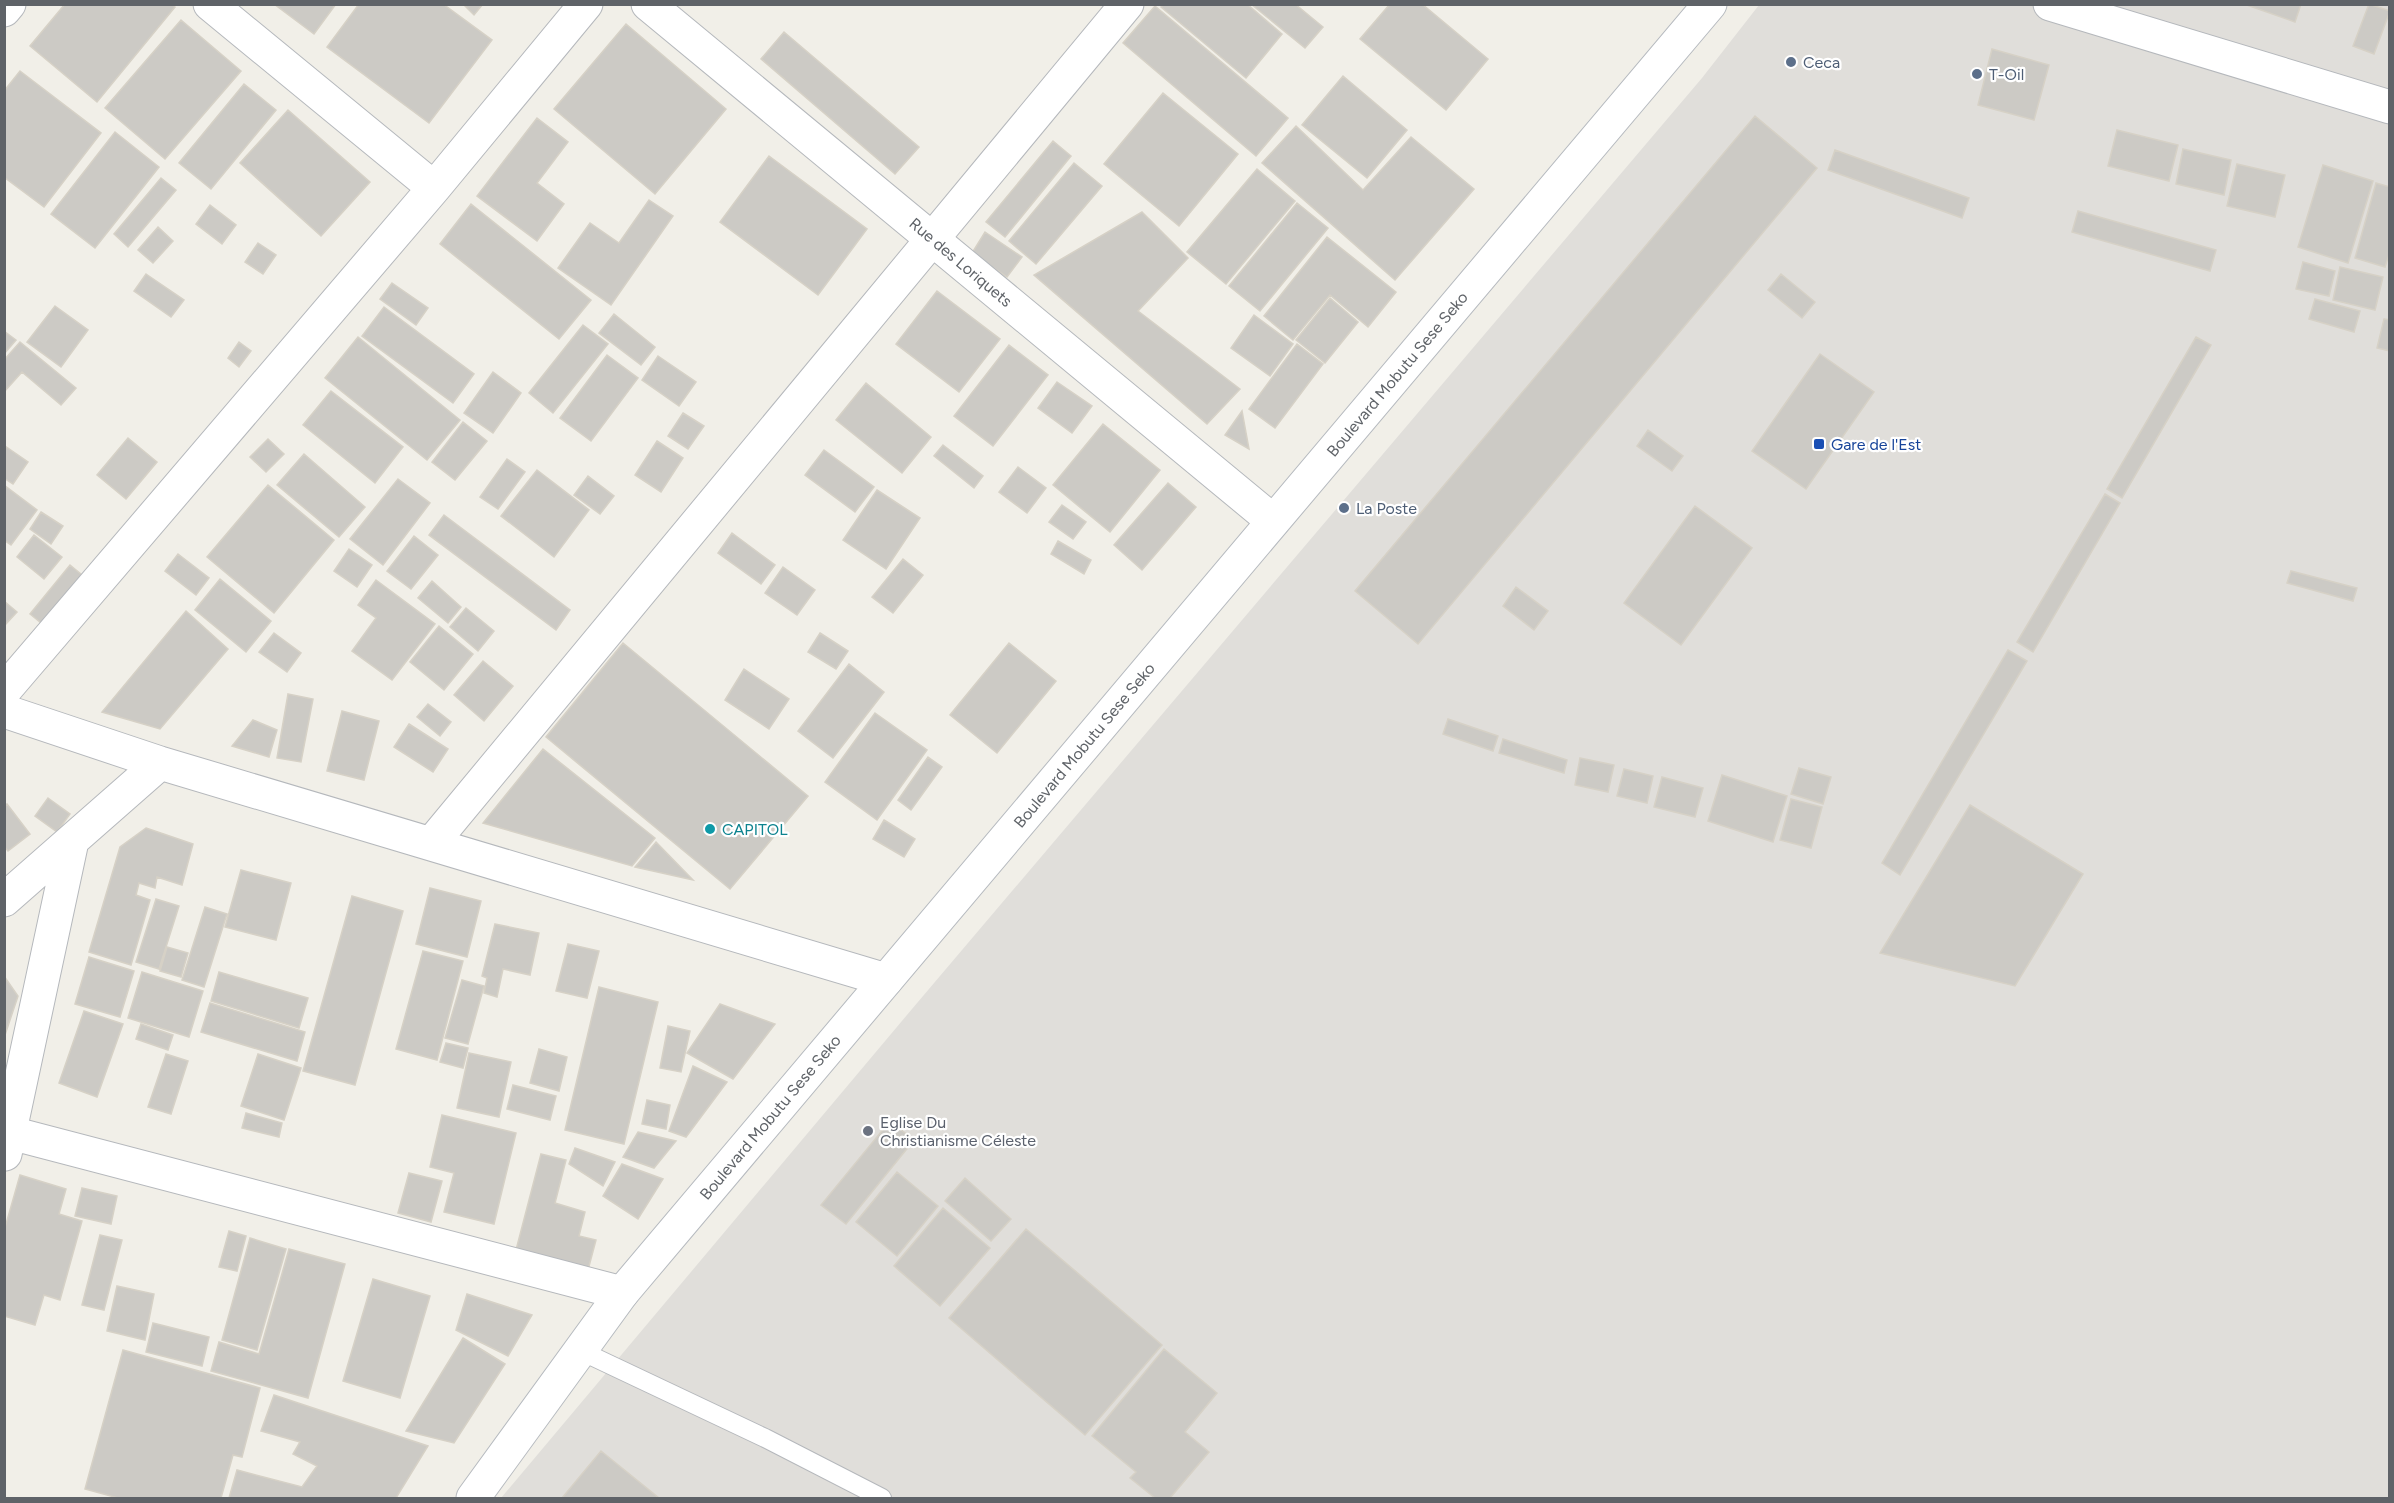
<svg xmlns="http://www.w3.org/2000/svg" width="2394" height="1503" font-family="Figtree,sans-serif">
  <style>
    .industrial { fill: #e0deda }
    .building { fill: #cccac5; stroke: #d6d1c6; stroke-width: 1.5 }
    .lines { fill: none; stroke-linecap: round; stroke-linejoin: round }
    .lane-casing { stroke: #b5b8bc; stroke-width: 20 }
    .street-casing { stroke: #b5b8bc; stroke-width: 35 }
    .secondary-casing { stroke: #b6babf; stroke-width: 35 }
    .lane { stroke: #fff; stroke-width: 18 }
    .street { stroke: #fff; stroke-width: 33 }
    .secondary { stroke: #fff; stroke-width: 33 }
    .service-dot { fill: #5c6f8a; stroke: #fff; stroke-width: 2 }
    .transit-dot { fill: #1a4fb4; stroke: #fff; stroke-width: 2 }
    .culture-dot { fill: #0f9aa8; stroke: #fff; stroke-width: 2 }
    .worship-dot { fill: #6b7280; stroke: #fff; stroke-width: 2 }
    .labels { text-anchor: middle; stroke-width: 4.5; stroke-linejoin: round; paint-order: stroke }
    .service-label { font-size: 16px; fill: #4e5e75; stroke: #fff; text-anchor: start }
    .street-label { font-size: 16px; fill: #5f6368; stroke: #fff }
    .transit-label { font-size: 16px; fill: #164399; stroke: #fff; text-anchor: start }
    .culture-label { font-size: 16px; fill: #0d838f; stroke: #fff; text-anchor: start }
    .worship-label { font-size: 16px; fill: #5b616d; stroke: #fff; text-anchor: start }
  </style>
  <rect width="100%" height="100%" fill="#f1efe8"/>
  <path class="industrial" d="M1759 5H2389V1498H501L912 1009 1702 78Z"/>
  <path class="building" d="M65 4H172L175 7 97 102 30 46Z
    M274 4H336L314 34Z
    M359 4H443L492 40 429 123 327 47Z
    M463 4H483L474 15Z
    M1164 4H1247L1282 34 1246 78 1161 7Z
    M1251 4H1295L1323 27 1305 48Z
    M1390 4H1422L1488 59 1446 110 1360 39Z
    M2244 4H2301L2295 22Z
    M2369 4 2390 11 2374 54 2353 46Z
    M1155 6 1288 118 1256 156 1123 43Z
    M181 20 241 71 165 159 105 108Z
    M626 24 726 109 655 194 554 109Z
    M784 32 919 147 895 174 761 59Z
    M1992 49 2049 65 2034 120 1978 105Z
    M20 71 101 133 44 207 4 177V91Z
    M1343 76 1407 130 1367 178 1302 125Z
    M244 84 276 110 211 189 179 163Z
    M1163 93 1238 154 1179 226 1104 164Z
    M288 110 370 182 321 236 240 163Z
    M1755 116 1817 168 1418 644 1355 591Z
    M537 118 568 142 537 183 564 204 537 241 477 196Z
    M1296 126 1363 190 1411 137 1474 189 1395 280 1262 163Z
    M2117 130 2178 145 2169 181 2108 166Z
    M115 132 159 167 95 248 51 214Z
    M1053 141 1071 156 1005 237 986 222Z
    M2183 149 2231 160 2224 195 2176 184Z
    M1835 150 1969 198 1962 218 1828 170Z
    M769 156 867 229 818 295 720 222Z
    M1074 163 1102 186 1036 264 1009 241Z
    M2237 164 2285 175 2275 217 2227 206Z
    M2323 165 2373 181 2348 263 2298 247Z
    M1257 169 1295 201 1226 284 1187 252Z
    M161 178 176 190 128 247 114 234Z
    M2376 183 2390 187V252L2385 267 2355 258Z
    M649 200 673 216 611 305 558 268 590 223 619 243Z
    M1297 203 1328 228 1260 311 1229 286Z
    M471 204 591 300 559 339 440 244Z
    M210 205 236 225 222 244 196 224Z
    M2078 211 2216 250 2210 271 2072 232Z
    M1142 212 1188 258 1138 311 1240 389 1207 424 1034 275Z
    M158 227 173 241 153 263 138 250Z
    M985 232 1022 257 1007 277 972 253Z
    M1327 237 1396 292 1368 327 1330 295 1293 340 1264 316Z
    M258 243 276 255 263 274 245 262Z
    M2303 262 2335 271 2329 296 2296 289Z
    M2340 267 2383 277 2375 310 2333 300Z
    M146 274 184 300 171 317 134 291Z
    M1781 274 1815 302 1802 318 1768 290Z
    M392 283 428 308 416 325 380 299Z
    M937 291 1000 339 959 392 896 344Z
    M1330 298 1358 322 1325 363 1296 340Z
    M2315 299 2360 311 2354 332 2309 319Z
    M55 306 88 330 61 367 27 342Z
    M384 307 474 374 453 403 362 336Z
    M614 314 655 347 641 365 599 333Z
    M1254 315 1293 344 1270 376 1231 348Z
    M2384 319 2390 320V351L2377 348Z
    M583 325 608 344 553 413 529 393Z
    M4 331 16 340 4 354Z
    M358 337 460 420 427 460 325 378Z
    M2196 337 2211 345 2122 498 2107 489Z
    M20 342 76 388 61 405 22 372 4 392V360Z
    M239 342 251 351 239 367 228 358Z
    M1297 344 1323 364 1275 428 1249 409Z
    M1009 345 1048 375 993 446 954 416Z
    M1820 354 1874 392 1806 489 1752 451Z
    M607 355 638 378 591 441 560 418Z
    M658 356 696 382 679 406 642 380Z
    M493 372 521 393 493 433 464 413Z
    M1057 382 1092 406 1072 433 1038 408Z
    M866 383 931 437 902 473 836 420Z
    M331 391 403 447 375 483 303 425Z
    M1242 411 1249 449 1225 435Z
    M683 413 704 426 688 449 668 436Z
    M463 422 487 441 455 480 432 462Z
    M1103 424 1160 470 1110 532 1053 485Z
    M1648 430 1683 456 1672 471 1637 446Z
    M128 438 157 462 126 499 97 475Z
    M268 439 284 454 266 472 250 457Z
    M657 441 683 458 661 492 635 475Z
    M943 445 983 476 974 488 934 456Z
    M5 446 28 462 13 484 4 478Z
    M824 450 874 487 855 512 805 475Z
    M304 454 365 507 339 537 277 485Z
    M507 459 525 472 498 509 480 497Z
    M1018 467 1046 488 1027 513 999 492Z
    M537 470 589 510 554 557 501 516Z
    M588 476 614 496 600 514 574 495Z
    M398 479 430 503 383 565 350 539Z
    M1168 483 1196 507 1142 570 1114 545Z
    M4 485 37 510 11 545 4 540Z
    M268 485 334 540 274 613 207 557Z
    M877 490 920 518 886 569 843 540Z
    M2105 494 2120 503 2033 652 2017 642Z
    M1062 505 1086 522 1073 539 1049 522Z
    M1695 506 1752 548 1681 645 1624 603Z
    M41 512 63 526 51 544 30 529Z
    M444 515 570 610 556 630 429 535Z
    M732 533 775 565 761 584 718 553Z
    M34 535 62 557 44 579 17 557Z
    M414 536 438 555 411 589 387 571Z
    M1058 541 1091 560 1084 574 1051 554Z
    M349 549 372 565 357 587 334 571Z
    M178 554 209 578 196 595 165 571Z
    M903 559 923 575 893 613 872 597Z
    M70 565 92 583 52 632 30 614Z
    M783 567 815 590 797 615 765 593Z
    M2291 571 2357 588 2353 601 2287 583Z
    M220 579 271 621 246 652 195 610Z
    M376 580 435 624 392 680 352 651 376 618 358 605Z
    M432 581 461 607 448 623 418 598Z
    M1516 587 1548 611 1534 630 1503 606Z
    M4 601 17 612 4 626Z
    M466 608 494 631 478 651 450 627Z
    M186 611 228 649 160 729 102 712Z
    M439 626 473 654 444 690 410 662Z
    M274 633 301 653 287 672 259 652Z
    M820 633 848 651 836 669 808 652Z
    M623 643 808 796 730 889 546 737Z
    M1009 643 1056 681 997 753 950 715Z
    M2008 650 2027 661 1900 875 1882 863Z
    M483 661 513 686 484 721 454 695Z
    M849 664 884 692 833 758 798 731Z
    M744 669 789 699 769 729 725 700Z
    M288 694 313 699 301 762 277 758Z
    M428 704 451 722 440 736 417 717Z
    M342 711 379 721 364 780 327 771Z
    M875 713 927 750 877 820 825 782Z
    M1448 719 1498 736 1493 751 1443 734Z
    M253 720 277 730 269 757 232 746Z
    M409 724 448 749 433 772 394 747Z
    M1503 739 1567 760 1564 773 1499 753Z
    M543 749 655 838 632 866 483 823Z
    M928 757 942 767 911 810 898 800Z
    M1580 758 1614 765 1608 792 1575 785Z
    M1799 768 1831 777 1823 804 1791 794Z
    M1624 769 1653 776 1647 803 1617 796Z
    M1722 775 1787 796 1773 842 1708 821Z
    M1662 777 1703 788 1695 817 1654 807Z
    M48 798 70 814 57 832 35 816Z
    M1791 799 1822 807 1811 848 1780 840Z
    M7 804 30 834 8 851 4 846V807Z
    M1970 805 2083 874 2015 986 1880 953Z
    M884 820 915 839 904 857 873 839Z
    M146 828 193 844 182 885 157 877 155 888 139 883 136 895 150 900 131 965 89 952 120 847Z
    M656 842 693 880 635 867Z
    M241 870 291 883 276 940 225 927Z
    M430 888 481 901 467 957 416 944Z
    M352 896 403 911 355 1085 303 1071Z
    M156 899 179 906 159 969 136 962Z
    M205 907 227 914 204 987 182 980Z
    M495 924 539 933 530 975 503 969 497 997 484 993 487 978 482 976Z
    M568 944 599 951 587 998 556 991Z
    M167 947 188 953 181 977 160 971Z
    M423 951 463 961 437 1060 396 1049Z
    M89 957 134 971 120 1017 75 1004Z
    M142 972 203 991 189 1037 128 1018Z
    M219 972 308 998 299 1028 211 1001Z
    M4 976 18 996 4 1038Z
    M462 980 484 986 468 1044 445 1038Z
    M599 987 658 1002 624 1144 565 1130Z
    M210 1003 305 1032 297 1061 201 1032Z
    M720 1004 775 1024 733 1079 687 1053Z
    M84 1011 123 1024 97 1097 59 1083Z
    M141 1024 173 1035 168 1050 136 1039Z
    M668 1026 690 1031 681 1072 660 1068Z
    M446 1043 468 1048 463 1068 440 1062Z
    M539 1049 567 1057 559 1091 530 1083Z
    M469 1053 511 1062 499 1117 457 1108Z
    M166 1054 188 1061 171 1114 148 1107Z
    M258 1054 301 1068 284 1120 241 1106Z
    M693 1066 727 1082 686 1137 669 1131Z
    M513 1085 556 1096 550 1120 507 1109Z
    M647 1100 670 1105 666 1129 642 1124Z
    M246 1113 282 1123 279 1137 242 1128Z
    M442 1115 516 1133 494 1224 444 1212 454 1173 430 1167Z
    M890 1121 914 1140 846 1224 821 1205Z
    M638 1132 676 1141 654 1168 623 1157Z
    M575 1148 615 1162 603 1186 569 1164Z
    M541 1154 566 1160 555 1203 585 1212 579 1236 596 1240 588 1270 516 1250Z
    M622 1164 663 1179 638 1219 603 1196Z
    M897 1172 938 1206 897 1256 856 1222Z
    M409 1173 442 1181 431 1222 398 1213Z
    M20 1175 66 1189 59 1214 82 1221 60 1300 44 1295 35 1325 4 1316V1231Z
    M965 1178 1011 1219 991 1241 945 1201Z
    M82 1188 117 1196 111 1224 75 1216Z
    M943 1208 990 1248 940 1306 894 1266Z
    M1026 1229 1162 1345 1085 1435 949 1318Z
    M229 1231 246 1236 237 1271 219 1267Z
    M100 1235 122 1240 104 1310 82 1305Z
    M250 1238 286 1249 257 1350 222 1340Z
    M289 1249 345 1264 308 1398 211 1371 219 1342 259 1354Z
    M373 1279 430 1296 400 1398 343 1381Z
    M117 1286 154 1294 145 1340 107 1331Z
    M467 1294 532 1315 508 1356 456 1330Z
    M153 1323 209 1337 202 1366 146 1352Z
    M463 1338 505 1364 454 1443 406 1431Z
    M1164 1349 1217 1393 1185 1432 1209 1452 1170 1498H1155L1130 1478 1136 1472 1092 1436Z
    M123 1350 260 1388 242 1457 233 1455 221 1498H118L85 1489Z
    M274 1395 428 1446 396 1498H229L237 1470 302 1487 317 1466 293 1454 300 1442 261 1431Z
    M601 1451 659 1498H562Z"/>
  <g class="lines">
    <defs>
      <path id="lane" d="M581 1351 765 1438 882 1498"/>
      <path id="street" d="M210 4 434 188
        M648 4 1273 521
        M2050 4 2390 107
        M4 10 9 4
        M4 691 434 188 586 4
        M4 711 160 763 886 980
        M431 844 1127 4
        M4 900 160 763
        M11 1133 622 1293
        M5 1154 72 841"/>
      <path id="secondary" d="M473 1498 622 1293 1710 4"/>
    </defs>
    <use href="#lane" class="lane-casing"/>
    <use href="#street" class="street-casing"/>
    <use href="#secondary" class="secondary-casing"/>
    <use href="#lane" class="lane"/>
    <use href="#street" class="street"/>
    <use href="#secondary" class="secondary"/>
  </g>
  <g class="service-dot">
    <circle cx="1791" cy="62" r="6"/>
    <circle cx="1977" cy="74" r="6"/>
    <circle cx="1344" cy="508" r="6"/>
  </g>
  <rect class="transit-dot" x="1813" y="438" width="12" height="12" rx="3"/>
  <circle class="culture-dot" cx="710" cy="829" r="6"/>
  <circle class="worship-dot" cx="868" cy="1131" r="6"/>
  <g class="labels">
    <g class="service-label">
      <text x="1803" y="68">Ceca</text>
      <text x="1989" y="80">T-Oil</text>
      <text x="1356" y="514">La Poste</text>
    </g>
    <g class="street-label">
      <text transform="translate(961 262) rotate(40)" y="6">Rue des Loriquets</text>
      <text transform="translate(1397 374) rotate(-50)" y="6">Boulevard Mobutu Sese Seko</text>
      <text transform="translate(1084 745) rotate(-50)" y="6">Boulevard Mobutu Sese Seko</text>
      <text transform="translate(770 1117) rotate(-50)" y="6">Boulevard Mobutu Sese Seko</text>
    </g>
    <g class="transit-label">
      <text x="1831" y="450">Gare de l'Est</text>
    </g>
    <g class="culture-label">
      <text x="722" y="835">CAPITOL</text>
    </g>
    <g class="worship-label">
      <text x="880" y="1128">Eglise Du<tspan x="880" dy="18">Christianisme Céleste</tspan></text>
    </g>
  </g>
  <rect width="2394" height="1503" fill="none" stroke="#5f6368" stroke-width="12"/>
</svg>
